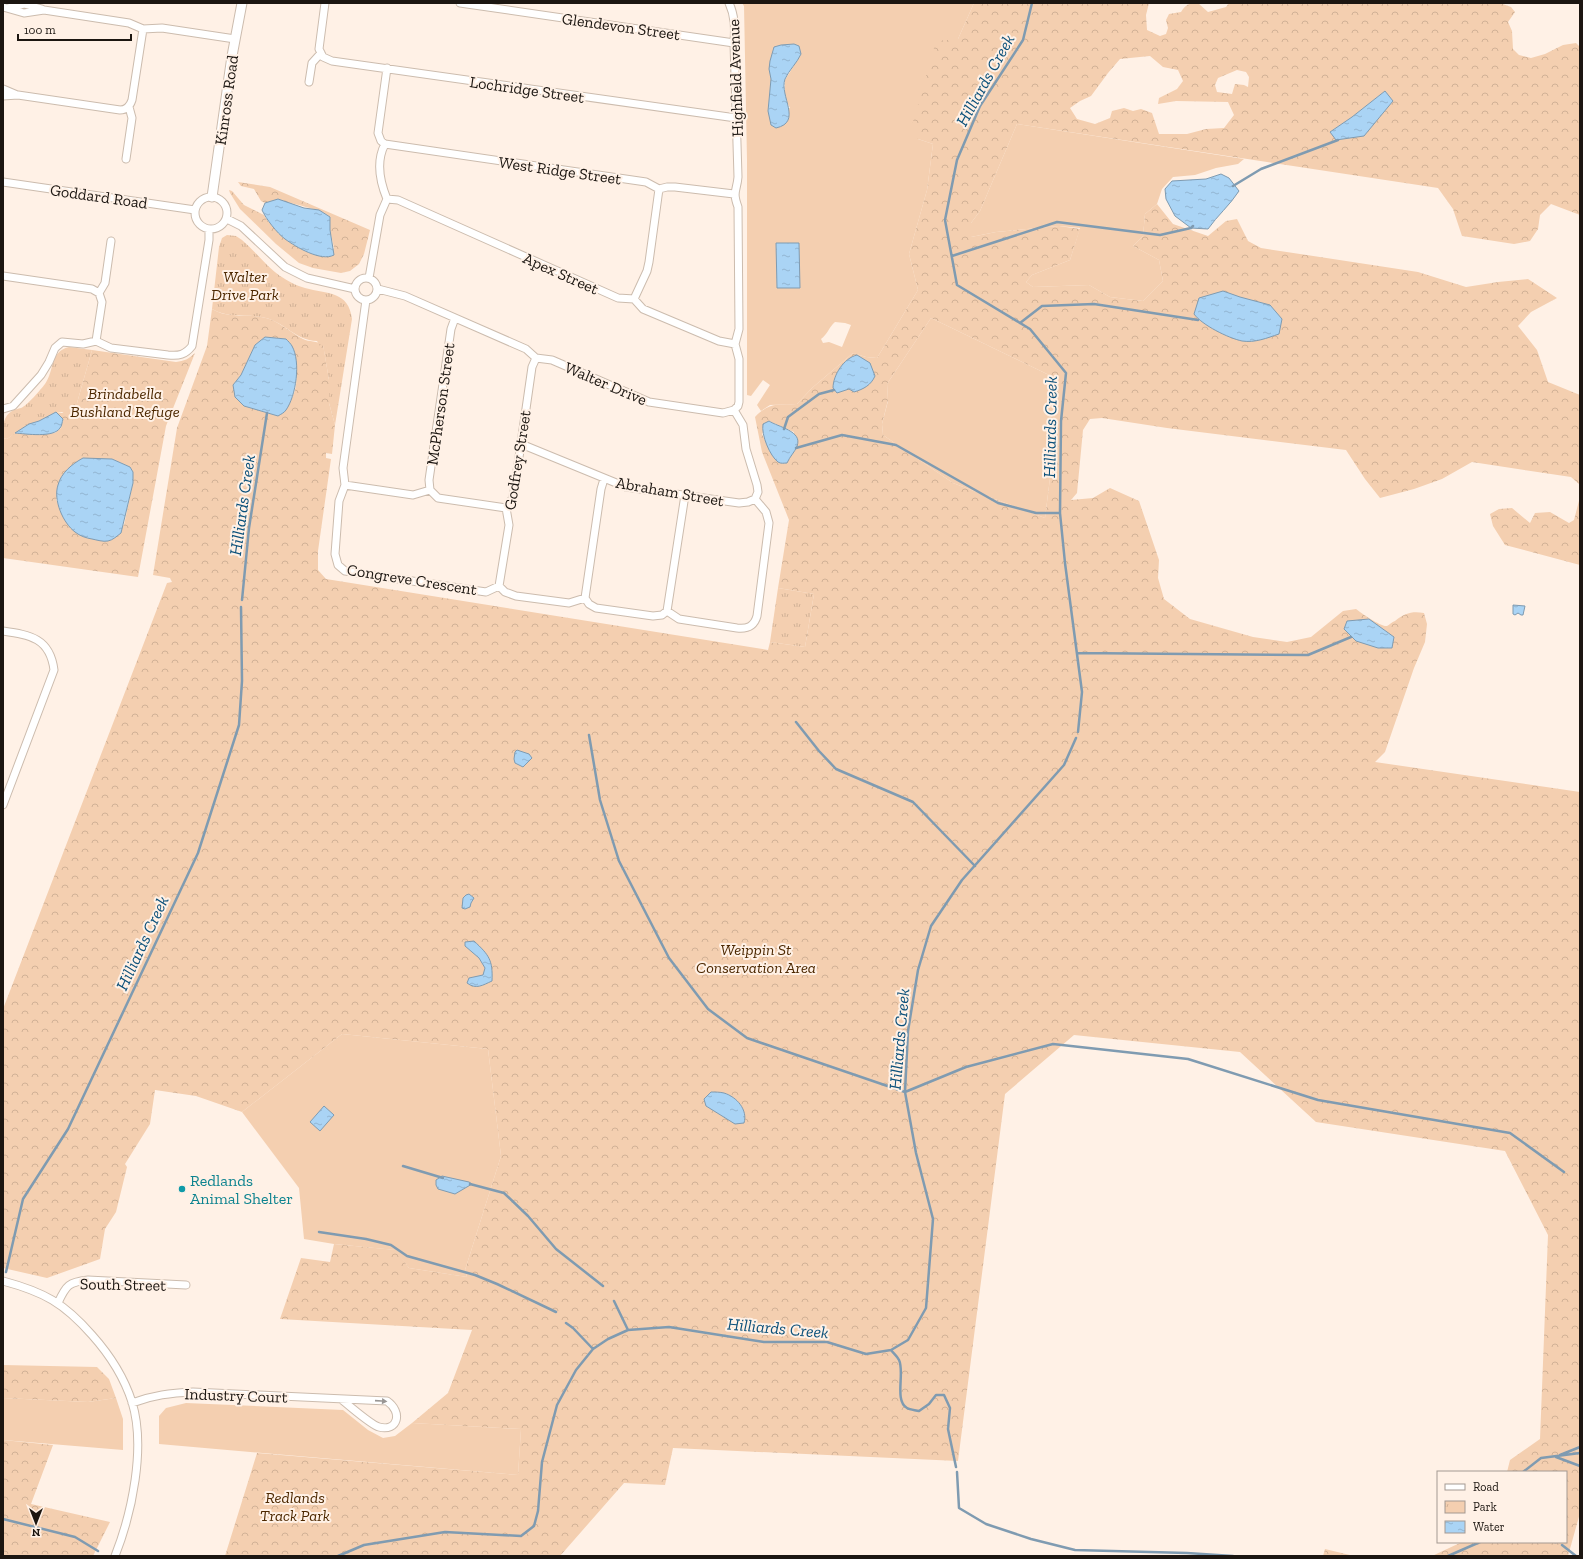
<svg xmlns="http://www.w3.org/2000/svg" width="1583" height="1559" font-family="'Zilla Slab',serif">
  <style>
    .grass { fill: #f4cfb0; fill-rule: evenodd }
    .forest { fill: url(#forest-crowns); fill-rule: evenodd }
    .park { fill: url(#park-tufts) }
    .water { fill: url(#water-ripples); stroke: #7f9bb1 }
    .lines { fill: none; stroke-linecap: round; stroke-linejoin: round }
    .stream { stroke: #7f9bb1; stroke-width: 2.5 }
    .street-casing { stroke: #ccbcae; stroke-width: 9 }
    .secondary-casing { stroke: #ccbcae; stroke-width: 11 }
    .street { stroke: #fff; stroke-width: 7 }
    .secondary { stroke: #fff; stroke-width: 9 }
    .oneway { fill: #999694 }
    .culture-dot { fill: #0f9aa8; stroke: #fff1e6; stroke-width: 1.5 }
    .labels { text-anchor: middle; stroke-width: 4; stroke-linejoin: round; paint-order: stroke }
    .street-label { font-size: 16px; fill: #1c1611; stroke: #fff1e6 }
    .park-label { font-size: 16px; font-style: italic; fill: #4d2800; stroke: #fff1e6 }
    .culture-label { font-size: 16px; fill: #0d838f; stroke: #fff1e6; text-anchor: start }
    .water-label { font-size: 17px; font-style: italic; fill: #0b507a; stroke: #fff1e6 }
  </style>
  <defs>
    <pattern id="forest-crowns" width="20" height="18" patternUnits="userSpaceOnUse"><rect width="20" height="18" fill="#f4cfb0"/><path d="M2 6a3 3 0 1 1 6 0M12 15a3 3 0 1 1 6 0" fill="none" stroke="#d1b196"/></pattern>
    <pattern id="park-tufts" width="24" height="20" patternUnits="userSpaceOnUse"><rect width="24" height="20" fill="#f4cfb0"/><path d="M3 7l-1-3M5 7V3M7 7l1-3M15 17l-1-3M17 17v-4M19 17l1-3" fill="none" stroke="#d1b196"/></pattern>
    <pattern id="water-ripples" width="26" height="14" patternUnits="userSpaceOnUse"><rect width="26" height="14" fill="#aad4f5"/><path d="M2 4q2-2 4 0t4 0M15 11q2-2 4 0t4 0" fill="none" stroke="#92b5d1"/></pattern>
  </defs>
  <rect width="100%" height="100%" fill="#fff1e6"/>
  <path class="grass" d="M742 3H974L958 39 918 139 933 144 927 190 909 254 918 290 877 358 866 357 853 353 812 388 797 404 770 405 761 411 757 405 770 385 763 380 751 396 747 395V160L744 6ZM794 44 799 46 801 54 785 80V98L790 108 768 111 774 47 781 45ZM835 322 845 323 851 325 842 347 829 342 823 343 821 339C827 335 829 327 835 322Z
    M1017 124 1244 159 1238 164 1216 168 1195 175 1173 177 1162 189 1157 204 1145 214 1143 236 1133 246 1159 260 1163 281 1143 301 1110 297 1089 285 1033 287 1026 282 1032 275 1070 260 1080 228 1059 226 996 232 971 237V223L980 211Z
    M931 318 1049 375 1056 388 1050 478 1045 518 953 483 883 435 882 424 888 401 887 384Z
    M342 1034 488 1049 501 1156 465 1270 467 1277 409 1268 395 1250 334 1244 304 1239 299 1188 242 1112Z
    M3 1398 88 1402 116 1398 123 1419V1450L3 1440Z
    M186 1403 343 1410 368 1430 383 1438 395 1436 412 1423 521 1429 518 1475 159 1444V1416L166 1408Z"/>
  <path class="forest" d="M974 3H1149L1146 15 1147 30 1160 36 1166 34 1168 28 1166 20 1169 14 1181 12C1186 4 1189 3 1198 3L1208 12 1226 7 1229 3H1500L1511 7 1515 12 1508 22 1512 31 1513 49 1519 55 1531 58 1545 54 1563 45 1576 43 1580 47V215L1551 204 1540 215 1538 229 1530 241 1514 244 1462 236 1453 209 1438 188 1017 124 980 211 971 223V237L996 232 1059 226 1080 229 1070 260 1032 275 1026 282 1033 287 1089 285 1110 297 1143 301 1163 281 1159 260 1133 246 1143 236 1145 214 1157 204 1173 224 1208 236 1226 221 1237 219 1248 241 1261 248 1418 272 1466 287 1498 282 1528 279 1557 298 1531 312 1518 326 1537 350 1548 382 1580 395V485L1571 477 1472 462 1442 479 1414 489 1380 498 1365 479 1346 450 1167 428 1102 418 1090 419 1083 430 1077 493 1071 500 1093 498 1110 488 1139 501 1159 560 1158 578 1164 599 1190 619 1253 637 1287 642 1311 637 1343 611 1356 609C1361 613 1381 627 1387 626 1389 625 1392 622 1395 621 1405 613 1412 611 1424 613L1427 624 1425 642 1414 668 1385 752 1375 762 1580 792V1513L1568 1556H1432L1462 1542H1566V1472H1507L1510 1460 1540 1439 1548 1235 1505 1151 1316 1122 1240 1052 1074 1035 1005 1094 958 1461 673 1448 665 1485 624 1483 560 1556H225L257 1453 518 1475 521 1429 412 1423 448 1393 472 1330 280 1319 301 1258 330 1262 334 1244 396 1250 409 1268 467 1277 465 1270 501 1156 488 1049 342 1034 242 1112 196 1096 155 1090 150 1124 125 1164 127 1167 116 1212 105 1229 100 1259 47 1278 3 1268V1009L167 583 172 582 170 578 153 575 177 428 207 346 212 309C228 319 247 313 266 318 279 321 291 333 303 339 309 342 317 341 323 344L329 380V403L335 425 332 454 326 453V458L331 459 318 551V570L326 579 768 650 770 642 805 647 814 594 778 588 789 520 762 452 755 417C769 402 778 405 797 404L812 388 853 353 866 357 877 358 918 290 909 254 927 190 933 144 918 139 911 129 936 41 958 39ZM1150 56 1163 67 1178 70 1183 81 1177 89 1159 98 1158 104 1176 101 1228 102 1234 115 1224 128 1206 129 1187 134H1159L1152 113 1141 109 1133 111 1124 108 1112 111 1110 118 1095 124 1077 119 1070 108 1080 101 1091 96 1108 73 1120 59ZM1237 70 1246 72 1249 77 1248 87 1244 85 1235 84 1232 94 1217 92 1215 85 1218 78ZM1385 91 1393 101 1330 132 1352 117ZM931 318 1049 375 1056 388 1050 478 1045 518 953 483 883 435 882 424 888 400 887 384ZM265 337 286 339C293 358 302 378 292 398 288 404 283 410 278 416L244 406 233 385 241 375 255 345ZM769 421 794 432 793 452 788 461 778 462C771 454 767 444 762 434Z
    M238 182 270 187 370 230 364 254 359 264 350 271 341 273 313 268 299 263 276 244 240 209 230 193 229 190 232 191 244 205 264 215 267 220 284 238 309 253 324 257 334 248 330 230V217C320 209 277 197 265 203L261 201 254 189 241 186Z
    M92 350 176 362C184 361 189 359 195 353L166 426 138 577 3 558V438L7 439 15 433 43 434 55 433 61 428 63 419 56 412 62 413 77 403ZM99 459H112L130 467 133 472V483L124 525 108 541C77 539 66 527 56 499Z
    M1580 497V565L1505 545 1493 526 1490 514 1499 509 1512 508 1530 523 1535 513 1550 512 1569 523 1574 520Z
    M3 1365 97 1367 109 1379 116 1398 88 1402 3 1398Z
    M3 1440 53 1445 31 1504 110 1522 93 1556H3Z
    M1325 1549 1354 1556H1323Z"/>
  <path class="park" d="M227 235 236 236 242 240C255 251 267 267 280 276 288 281 297 286 305 288 327 294 349 291 352 319L335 425 329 403V380L323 345 320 346 317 341C295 340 285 323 266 318 248 313 228 319 212 309L219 247 222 238Z
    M69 347 92 350 77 403 68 412H56L39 421 29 424 7 439 3 438C3 428 2 417 12 411 15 409 18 409 21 408 27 406 41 389 45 384 55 370 49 352 69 347Z
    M778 588 814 594 805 647 770 642Z"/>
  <path class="water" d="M794 44 799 46 801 54C797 63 789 70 785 79 779 96 803 122 776 128L771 125 768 111 771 79 769 69 770 61 774 47 781 45Z
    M1385 91 1393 101 1364 136 1336 140 1330 132 1352 117Z
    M1221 174 1229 178 1239 191C1230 205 1217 216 1208 229L1191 228 1175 216 1166 199 1165 189 1172 181 1206 179Z
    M278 199 304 208 319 210 330 217V230L334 255C321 262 296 247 285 239 277 233 266 219 262 210L265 203Z
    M776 243H799L800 288H777Z
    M1223 291 1240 297 1270 305 1282 319 1279 334C1267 338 1255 343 1242 341 1228 338 1202 325 1194 314L1199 298Z
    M265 337 286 339C288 341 291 344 292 346 301 362 296 396 286 410 284 413 281 414 278 416L244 406 235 397 233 385 241 375 255 345Z
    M857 355 870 363 875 376C871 385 864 389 854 392L849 389 837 393 833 388C833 375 844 358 857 355Z
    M56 412 63 419C62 422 62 426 60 428 54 438 26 434 15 433L29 424 39 421Z
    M769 421C778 427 803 431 797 446 795 452 790 456 787 463 784 463 781 464 778 462 770 456 761 435 763 424Z
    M83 458 112 459 130 467 133 472V483L121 533C117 536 113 540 108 541 103 542 97 540 92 539 86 538 80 536 75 532 63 523 53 500 58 485 61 473 72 464 83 458Z
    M1513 605 1525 606 1523 615H1521L1518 613 1515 615 1513 614Z
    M1369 619 1394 637 1392 648H1378L1356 641 1344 629 1347 621Z
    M517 750 529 754 532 758 523 767 515 763 514 759 515 752Z
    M469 894 474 898 471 903 470 907 465 909 462 908 463 898 466 895Z
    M474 941C489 955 493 960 492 981 483 985 476 990 467 983L469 978 483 975 485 968 479 958 465 946V942Z
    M711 1092C715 1092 720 1092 724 1093 737 1097 748 1110 744 1123L735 1124 706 1106 704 1099Z
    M324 1106 334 1115 320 1131 310 1122Z
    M442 1176 469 1182 472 1184 455 1194 438 1189 436 1185V1180Z"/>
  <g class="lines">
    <path class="stream" d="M1032 3 1023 40 980 106 957 160 945 220 957 285 1030 329 1066 373 1061 421 1060 513 1065 563 1082 692 1078 732
      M1233 186 1261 169 1338 140
      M952 256 1057 222 1160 235 1191 228 1193 226
      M1020 323 1042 306 1094 304 1198 320
      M784 429 788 417 796 411 819 394 834 390
      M796 448 842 435 896 445 998 503 1036 513H1060
      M242 600 249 528 267 413
      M1077 653 1308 655 1351 637
      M796 722 819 751 836 769 913 802 975 866
      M589 735 600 800 619 861 669 958 708 1009 747 1038 905 1092 966 1067 1053 1044 1188 1059 1318 1100 1510 1133 1564 1172
      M403 1166 443 1178
      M470 1184 504 1193 528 1216 556 1249 603 1286
      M319 1232 366 1239 391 1245 407 1256 475 1275 497 1284 556 1312
      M6 1272 23 1199 68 1129 198 853 239 725 242 681 241 607
      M614 1301 628 1330
      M566 1323 573 1328 593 1349
      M891 1350C893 1353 897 1356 899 1360 905 1372 894 1401 907 1408 910 1410 916 1410 919 1411L929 1404 936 1395H944L950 1408 948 1429 956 1467
      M1560 1455 1580 1447
      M1556 1457 1580 1466
      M957 1472 959 1508 986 1524 1031 1539 1075 1550 1187 1553 1233 1556
      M1523 1472 1541 1458 1580 1453
      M3 1519 75 1537 98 1551
      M1555 1542H1556
      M1562 1545 1576 1556
      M338 1556 364 1545 445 1532 521 1536 534 1526 538 1511 542 1462 557 1405 576 1370 593 1349 608 1339 628 1330 669 1327 764 1342H827L866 1354 891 1350 908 1340 926 1308 933 1219 916 1153 905 1092 908 1031 918 970 931 926 962 880 1064 765 1076 738
      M1448 1556 1480 1542"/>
    <defs>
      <path id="street" d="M325 3 319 49 323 57 332 61 736 118
        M460 3 734 43
        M3 7 24 13 44 10 129 23 143 29 162 28 235 39
        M8 8 24 4 42 9
        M309 82 312 63 321 53
        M3 89 17 95
        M3 96 18 95 120 110C126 110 130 106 132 100L143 29
        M385 144 646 182 659 189 667 187H675L734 194
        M385 144 381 141 378 133 387 68
        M126 159 132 118 129 107
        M3 182 195 210
        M195 213a16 16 0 1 1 32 0a16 16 0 1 1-32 0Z
        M387 199 398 200 618 298 634 299 643 309 719 341 735 344
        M227 219 241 226 285 267 307 278 355 289
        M3 276 92 289 99 293 102 302 96 341
        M355 289a11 11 0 1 1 22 0a11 11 0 1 1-22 0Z
        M369 278 380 215 387 199C380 182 376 161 385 144
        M378 289 405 296 526 349 536 358 552 360 649 402 723 413 734 410 738 406 739 402V359L735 344 739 329 738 207C732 191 737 191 738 177L734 43C735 28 735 16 729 3
        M99 293 105 283 111 241
        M634 299 647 271 649 262 659 189
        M366 300 343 468 345 485 339 501 335 554 338 565 345 571 486 592 499 586 505 592 516 596 569 603 585 598 589 604 596 608 653 616 662 615 667 611 679 619 737 628C747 629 754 627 757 616L769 523 766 512 755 499 758 492 757 485 746 449 743 425 734 410
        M3 409 13 406 41 375 49 362 55 348 62 342 83 344 96 341 111 348 168 355C179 356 185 355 192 346L209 240V230
        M521 444 626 487 739 503 748 502 755 499
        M345 485 413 495 430 490 438 498 506 508
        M430 490 429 480 451 329 455 318
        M499 586 509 525 506 508 512 499 514 492 532 367 536 358
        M585 598 601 489 604 479
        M667 611 685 495
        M3 631C30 635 50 638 54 670L3 805
        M3 1281C44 1292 64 1303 92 1335 109 1354 124 1377 132 1402 146 1447 132 1513 115 1556
        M58 1303C66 1285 69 1282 88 1280L186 1285
        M132 1403C153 1395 171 1393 193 1392L387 1401C403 1412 398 1432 379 1427 371 1425 350 1406 342 1400"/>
      <path id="secondary" d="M212 197 232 56 242 3"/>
    </defs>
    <use href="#street" class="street-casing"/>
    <use href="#secondary" class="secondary-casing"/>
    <use href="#street" class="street"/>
    <use href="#secondary" class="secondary"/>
  </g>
  <defs><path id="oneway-solid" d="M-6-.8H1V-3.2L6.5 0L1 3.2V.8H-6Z"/></defs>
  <use class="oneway" href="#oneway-solid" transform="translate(381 1401) rotate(4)"/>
  <circle class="culture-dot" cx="182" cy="1189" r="4"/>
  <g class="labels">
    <g class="street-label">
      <text transform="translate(621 26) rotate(8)" y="6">Glendevon Street</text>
      <text transform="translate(735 78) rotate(-92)" y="6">Highfield Avenue</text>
      <text transform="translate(527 89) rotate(8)" y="6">Lochridge Street</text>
      <text transform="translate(226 100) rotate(-82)" y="6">Kinross Road</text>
      <text transform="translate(560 170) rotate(8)" y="6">West Ridge Street</text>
      <text transform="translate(99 196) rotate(8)" y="6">Goddard Road</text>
      <text transform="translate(561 273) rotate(24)" y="6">Apex Street</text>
      <text transform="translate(606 383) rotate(23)" y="6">Walter Drive</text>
      <text transform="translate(440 404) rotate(-82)" y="6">McPherson Street</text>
      <text transform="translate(517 460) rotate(-81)" y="6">Godfrey Street</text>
      <text transform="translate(670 491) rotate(10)" y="6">Abraham Street</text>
      <text transform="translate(412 579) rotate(9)" y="6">Congreve Crescent</text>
      <text transform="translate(123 1284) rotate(1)" y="6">South Street</text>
      <text transform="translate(236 1395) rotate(2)" y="6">Industry Court</text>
    </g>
    <g class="park-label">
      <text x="245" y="282">Walter<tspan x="245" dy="18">Drive Park</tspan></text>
      <text x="125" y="399">Brindabella<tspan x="125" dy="18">Bushland Refuge</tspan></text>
      <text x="756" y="955">Weippin St<tspan x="756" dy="18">Conservation Area</tspan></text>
      <text x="295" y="1503">Redlands<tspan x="295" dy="18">Track Park</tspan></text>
    </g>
    <g class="culture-label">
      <text x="190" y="1186">Redlands<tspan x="190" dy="18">Animal Shelter</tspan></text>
    </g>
    <g class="water-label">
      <text transform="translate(985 80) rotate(-61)" y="6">Hilliards Creek</text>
      <text transform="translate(1050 427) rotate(-89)" y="6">Hilliards Creek</text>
      <text transform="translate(242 505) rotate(-82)" y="6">Hilliards Creek</text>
      <text transform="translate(142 943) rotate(-65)" y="6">Hilliards Creek</text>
      <text transform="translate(899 1039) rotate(-85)" y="6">Hilliards Creek</text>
      <text transform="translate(778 1328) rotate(5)" y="6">Hilliards Creek</text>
    </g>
  </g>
  <rect width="1583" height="1559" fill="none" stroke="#1c1611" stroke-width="8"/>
  <rect x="1437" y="1471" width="130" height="72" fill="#fff1e6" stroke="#a49991"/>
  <rect x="1445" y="1484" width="20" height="6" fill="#ffffff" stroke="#a49991"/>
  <text x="1473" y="1491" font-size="12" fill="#1c1611">Road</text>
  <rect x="1445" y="1501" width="20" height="12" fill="url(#park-tufts)" stroke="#a49991"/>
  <text x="1473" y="1511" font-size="12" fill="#1c1611">Park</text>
  <rect x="1445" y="1521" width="20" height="12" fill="url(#water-ripples)" stroke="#a49991"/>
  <text x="1473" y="1531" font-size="12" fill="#1c1611">Water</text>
  <g transform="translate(36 1523) rotate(180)" stroke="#fff1e6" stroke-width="3" paint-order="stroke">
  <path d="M0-3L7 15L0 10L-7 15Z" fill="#1c1611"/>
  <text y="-6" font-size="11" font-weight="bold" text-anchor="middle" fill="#1c1611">N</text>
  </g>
  <path d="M18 34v6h113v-6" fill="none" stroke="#1c1611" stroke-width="2"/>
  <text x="24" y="34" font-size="12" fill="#1c1611" stroke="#fff1e6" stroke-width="3" paint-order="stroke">100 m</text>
</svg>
